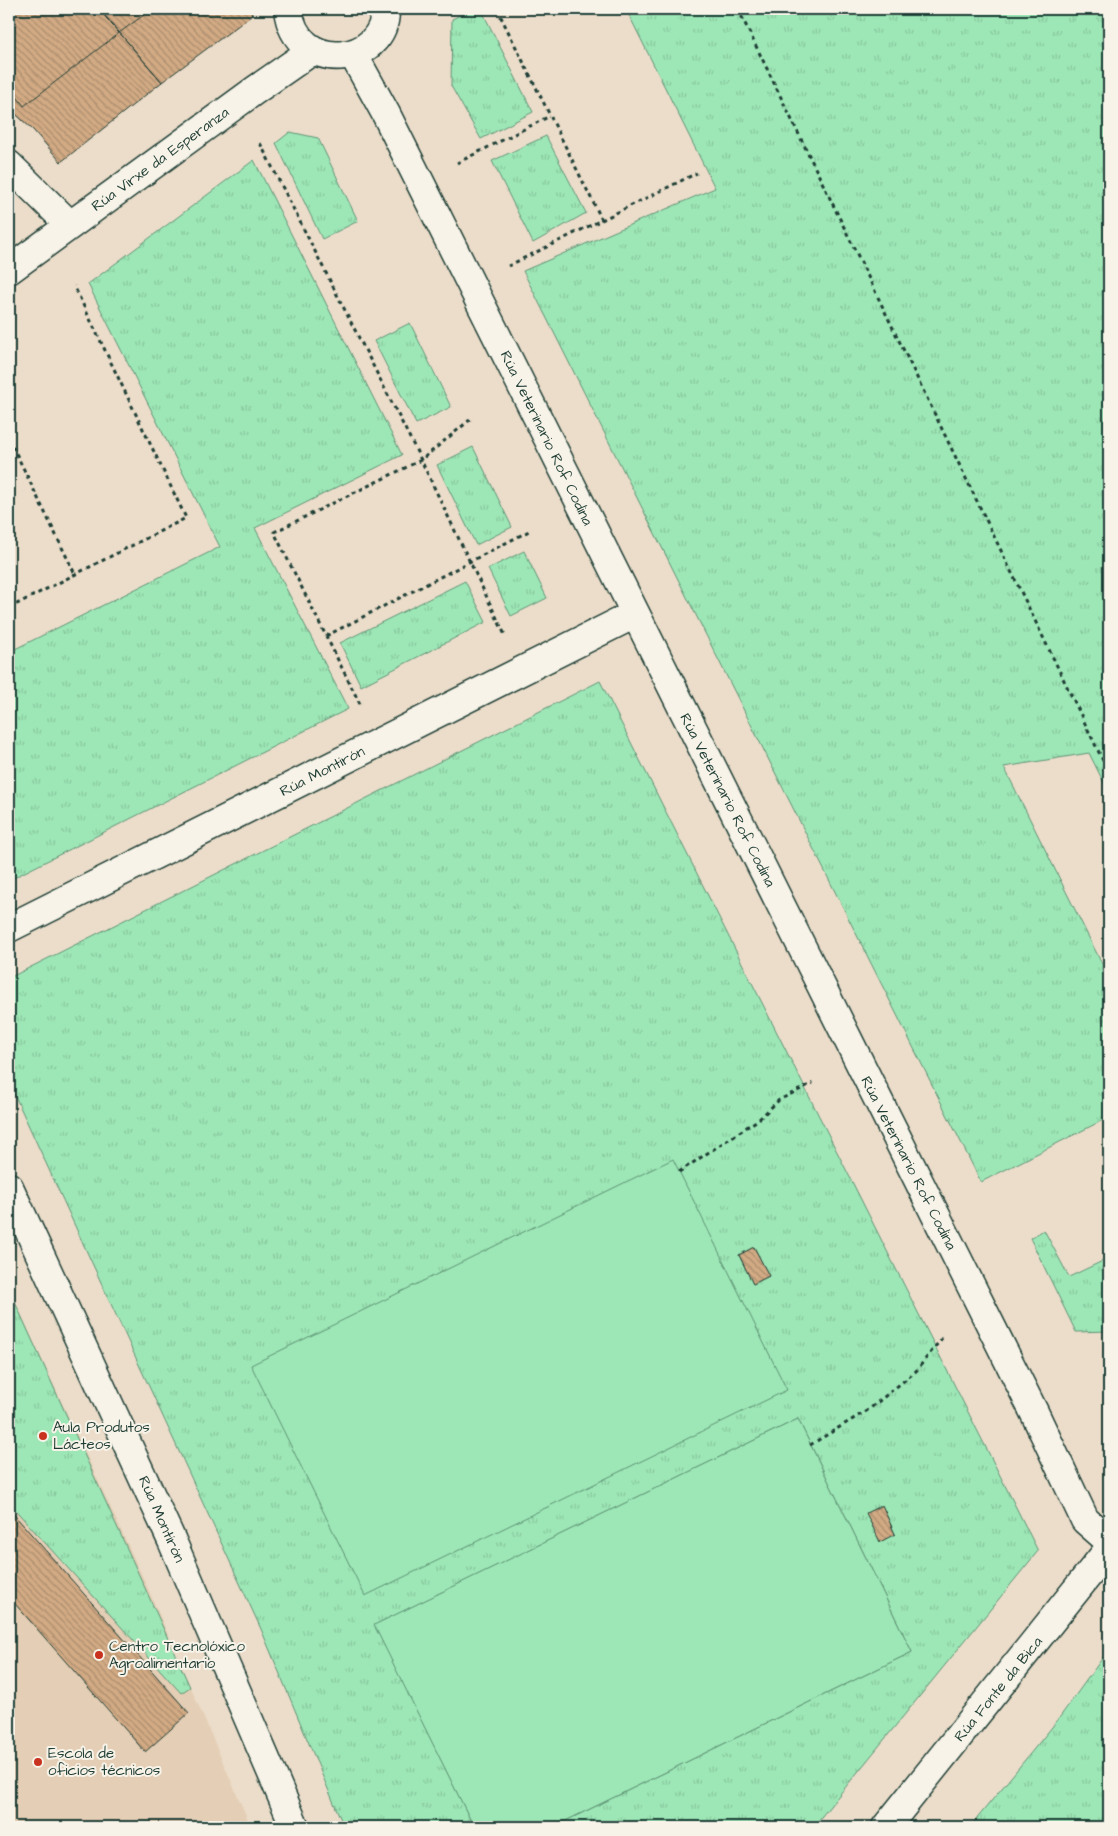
<svg xmlns="http://www.w3.org/2000/svg" width="1118" height="1836" font-family="'Architects Daughter',sans-serif">
  <style>
    .built { fill: #e4ceb5 }
    .grass { fill: url(#grass-tufts); stroke: #5e9275; fill-rule: evenodd }
    .park { fill: #9de7b6; stroke: #5e9275 }
    .building { fill: url(#building-back-hatch); stroke: #1f3d34 }
    .lines { fill: none; stroke-linecap: round; stroke-linejoin: round }
    .street-casing { stroke: #1f3d34; stroke-width: 31 }
    .path { stroke: #1f3d34; stroke-width: 3; stroke-dasharray: 4 4; stroke-linecap: butt }
    .street { stroke: #f7f3e8; stroke-width: 28 }
    .poi-dot { fill: #c8321e; stroke: #f7f3e8; stroke-width: 2 }
    .labels { text-anchor: middle; stroke-width: 4; stroke-linejoin: round; paint-order: stroke }
    .street-label { font-size: 15px; fill: #1f3d34; stroke: #f7f3e8 }
    .poi-label { font-size: 15px; fill: #1f3d34; stroke: #f7f3e8; text-anchor: start }
  </style>
  <defs>
    <pattern id="grass-tufts" width="24" height="20" patternUnits="userSpaceOnUse" patternTransform="scale(1.25)"><rect width="24" height="20" fill="#9de7b6"/><path d="M3 7l-1-3M5 7V3M7 7l1-3M15 17l-1-3M17 17v-4M19 17l1-3" fill="none" stroke="#87c79d"/></pattern>
    <pattern id="building-back-hatch" width="6" height="6" patternUnits="userSpaceOnUse" patternTransform="scale(1.25)"><rect width="6" height="6" fill="#d2aa84"/><path d="M-1 5l2 2M0 0l6 6M5-1l2 2" fill="none" stroke="#aa8c6d"/></pattern>
  </defs>
  <rect width="100%" height="100%" fill="#ecddca"/>
  <filter id="ink" filterUnits="userSpaceOnUse"><feTurbulence type="fractalNoise" baseFrequency=".02" numOctaves="2"/><feDisplacementMap in="SourceGraphic" scale="10" xChannelSelector="R" yChannelSelector="G"/><feConvolveMatrix kernelMatrix="1 2 1 2 8 2 1 2 1" color-interpolation-filters="sRGB"/></filter>
  <g filter="url(#ink)">
    <path class="built" d="M9 1288 146 1584 251 1827H9Z"/>
    <path class="grass" d="M474 9H481L533 112 481 139 451 86 452 19Z
      M626 9H1109V793L1089 753 1004 767 1109 978V1117L981 1182 523 271 715 188Z
      M290 132 318 138 358 221 322 239 276 143Z
      M546 136 586 213 533 243 492 161Z
      M254 160 402 455 255 528 348 709 9 880V652L220 547 88 284Z
      M410 323 451 407 416 424 374 341Z
      M473 447 512 527 476 545 437 465Z
      M524 551 547 598 511 616 488 569Z
      M465 581 486 622 361 686 340 643Z
      M600 681 1038 1551 813 1827H553L912 1652 798 1419 375 1625 474 1827H344L261 1629 9 1083V978ZM754 1247 769 1276 753 1284 739 1255ZM882 1506 895 1534 880 1541Z
      M1044 1230 1069 1277 1109 1258V1331L1076 1332 1030 1238Z
      M9 1289 190 1687 181 1693 9 1503Z
      M1109 1649V1827H970L1057 1721Z"/>
    <path class="park" d="M673 1159 787 1390 365 1596 251 1365Z
      M798 1419 912 1652 553 1827H474L374 1625Z"/>
    <path class="building" d="M9 9H99L162 82 61 162 33 130 9 108Z
      M9 9H99L119 33 24 106 9 86Z
      M99 9H253L251 16 162 82Z
      M99 9H152L119 33Z
      M754 1247 769 1276 753 1284 739 1255Z
      M882 1505 895 1534 880 1542 866 1513Z
      M9 1509 189 1713 145 1752 9 1597Z"/>
    <g class="lines">
      <defs>
        <path id="street" d="M288 9C296 77 387 65 385 9
          M353 54 386 114 1034 1412 1085 1520 1109 1541
          M9 165 70 225
          M9 270 254 91 313 50
          M9 928 635 614
          M9 1187 172 1541 295 1827
          M886 1827 1109 1549"/>
      </defs>
      <use href="#street" class="street-casing"/>
      <path class="path" d="M497 9 602 220
        M738 9 1109 773
        M260 143 421 460 505 635
        M457 163 550 116
        M508 266 697 173
        M9 439 75 574
        M9 608 186 518 74 286
        M326 636 529 531
        M360 704 274 532 421 460 471 419
        M679 1172 759 1119 779 1100 813 1083
        M810 1445 868 1410 916 1371 942 1338"/>
      <use href="#street" class="street"/>
    </g>
  </g>
  <g class="poi-dot">
    <circle cx="43" cy="1436" r="5"/>
    <circle cx="99" cy="1655" r="5"/>
    <circle cx="38" cy="1762" r="5"/>
  </g>
  <g class="labels">
    <g class="street-label">
      <text transform="translate(160 159) rotate(-36)" y="5">Rúa Virxe da Esperanza</text>
      <text transform="translate(547 438) rotate(64)" y="5">Rúa Veterinario Rof Codina</text>
      <text transform="translate(322 771) rotate(-27)" y="5">Rúa Montirón</text>
      <text transform="translate(728 800) rotate(63)" y="5">Rúa Veterinario Rof Codina</text>
      <text transform="translate(909 1163) rotate(63)" y="5">Rúa Veterinario Rof Codina</text>
      <text transform="translate(162 1519) rotate(66)" y="5">Rúa Montirón</text>
      <text transform="translate(998 1689) rotate(-51)" y="5">Rúa Fonte da Bica</text>
    </g>
    <g class="poi-label">
      <text x="53" y="1432">Aula Produtos<tspan x="53" dy="17">Lácteos</tspan></text>
      <text x="109" y="1651">Centro Tecnolóxico<tspan x="109" dy="17">Agroalimentario</tspan></text>
      <text x="48" y="1758">Escola de<tspan x="48" dy="17">oficios técnicos</tspan></text>
    </g>
  </g>
  <rect width="1118" height="1836" fill="none" stroke="#f7f3e8" stroke-width="30"/>
  <rect x="15" y="15" width="1088" height="1806" fill="none" stroke="#1f3d34" stroke-width="2" filter="url(#ink)"/>
</svg>
